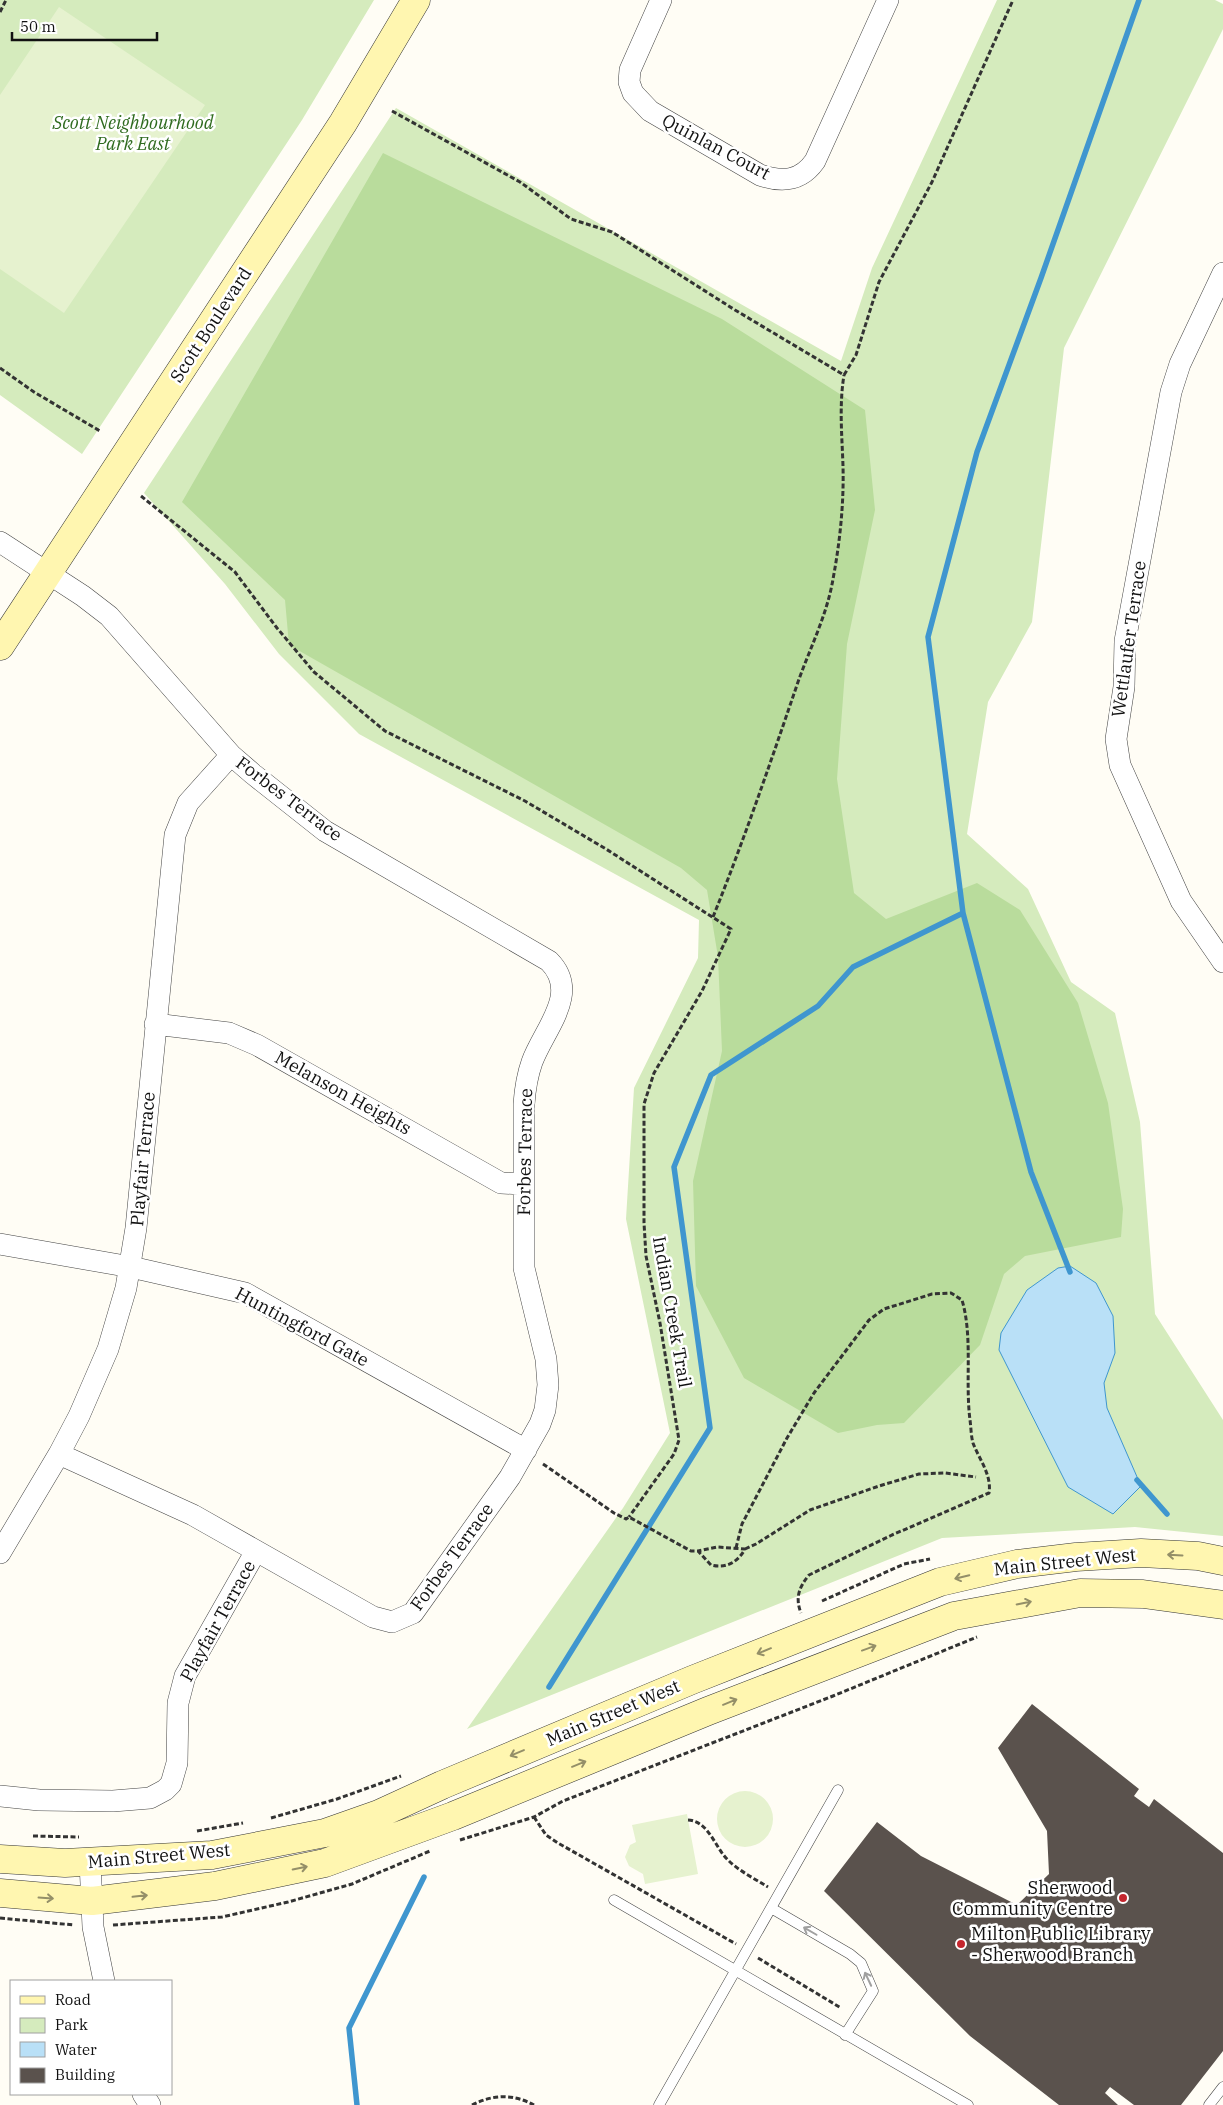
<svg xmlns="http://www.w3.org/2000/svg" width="1223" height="2105" font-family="'IBM Plex Serif',serif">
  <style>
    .green { fill: #d5ebbd }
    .forest { fill: #b9dc9c }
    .pitch { fill: #e6f2cf }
    .water { fill: #b9e0f7; stroke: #3f96cf }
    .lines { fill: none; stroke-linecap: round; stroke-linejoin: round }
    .stream { stroke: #3f96cf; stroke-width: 5.5 }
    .building { fill: #5a524d }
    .lane-casing { stroke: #444; stroke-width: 11 }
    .street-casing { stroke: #444; stroke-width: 22 }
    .secondary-casing { stroke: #333; stroke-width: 29 }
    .path { stroke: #333; stroke-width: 3; stroke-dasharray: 5 2.5; stroke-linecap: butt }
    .lane { stroke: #fff; stroke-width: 10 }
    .street { stroke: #fff; stroke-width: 21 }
    .secondary { stroke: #fff6b0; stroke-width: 28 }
    .oneway { stroke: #948f68 }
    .oneway2 { stroke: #a0a0a0 }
    .poi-dot { fill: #c4262e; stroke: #fff; stroke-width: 2 }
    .labels { text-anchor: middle; stroke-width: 5; stroke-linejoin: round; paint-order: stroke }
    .park-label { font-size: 18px; font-style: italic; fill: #2f6b1f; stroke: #fff }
    .street-label { font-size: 18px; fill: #111; stroke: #fff }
    .poi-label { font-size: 18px; fill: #111; stroke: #fff; text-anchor: end }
  </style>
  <rect width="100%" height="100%" fill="#fffdf5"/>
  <path class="green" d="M0 0H374L302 120 82 454 0 395Z
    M997 0H1215L1223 4V29L1064 348 1032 622 988 702 967 834 1028 889 1071 982 1115 1013 1140 1122 1155 1314 1223 1420V1536L1135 1527 942 1538 467 1729 623 1508 670 1433 626 1219 634 1088 698 958 699 920 359 734 279 654 225 584 144 493 396 108 841 361 872 268Z"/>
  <path class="forest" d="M383 153 722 319 865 410 875 510 847 644 837 779 854 893 886 919 977 883 1020 910 1078 1003 1108 1103 1123 1209 1121 1237 1025 1256 1004 1274 980 1345 904 1423 877 1425 838 1433 744 1378 696 1286 693 1181 722 1051 718 957 707 890 681 868 289 645 285 600 182 502Z"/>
  <path class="pitch" d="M59 7 205 105 64 313 0 269V95Z
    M717 1819a28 28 0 1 1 56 0a28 28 0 1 1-56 0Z
    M687 1814 698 1874 645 1884 643 1874 629 1866 625 1857 630 1845 636 1842 632 1825Z"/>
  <path class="water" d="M1070 1266 1096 1283 1113 1316 1115 1353 1104 1383 1107 1408 1141 1486 1113 1514 1068 1487 999 1350 1001 1333 1027 1290 1058 1268Z"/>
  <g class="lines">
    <path class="stream" d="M1070 1272 1031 1172 963 913 928 637 977 452 1041 278 1139 0
      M1137 1480 1167 1514
      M549 1687 710 1428 674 1167 711 1075 818 1006 853 967 963 913
      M357 2105 349 2028 424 1877"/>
  </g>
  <path class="building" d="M1032 1704 1139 1789 1134 1796 1149 1807 1154 1799 1223 1853V2051L1181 2105H1134L1110 2087 1105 2093 1118 2105H1059L970 2036 824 1891 877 1822 921 1856 1017 1905 1049 1874 1047 1831 998 1748Z"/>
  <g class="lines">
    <defs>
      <path id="lane" d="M614 1900 968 2105
        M771 1908 850 1954 861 1963 873 1991 845 2035
        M659 2105 838 1790
        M1209 2105 1223 2087"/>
      <path id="street" d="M661 0 630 70 629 82 633 93 650 111 760 175C783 183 801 181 815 161L888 0
        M1223 273 1180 364 1171 392 1125 641 1124 687 1116 739 1120 765 1181 901 1223 962
        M0 542 83 596 109 616 231 755 253 774 325 831 549 961C581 993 544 1029 532 1062 527 1076 525 1090 524 1104V1268L546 1359 548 1385 545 1410 540 1424 510 1477 413 1613 392 1622 373 1617 193 1515 59 1454
        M155 1024 229 1033 257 1045 501 1183 523 1184
        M0 1244 131 1267 245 1293 526 1450
        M0 1553 59 1454 79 1416 108 1349 126 1288 136 1228 175 835 188 803 231 755
        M0 1796 39 1800 113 1801 150 1798 165 1790 171 1784 177 1763 178 1703 185 1676 256 1551
        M90 1862 93 1927 104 1981
        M143 2094 150 2105"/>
      <path id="secondary" d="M0 646 343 123 416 0
        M0 1859 65 1863 212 1855 325 1833 379 1814 442 1785 692 1680 940 1582 1017 1564 1076 1557 1141 1553 1198 1556 1223 1561
        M0 1893 92 1901 215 1886 325 1863 453 1816 708 1711 954 1616 1080 1593 1143 1594 1223 1605"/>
    </defs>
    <use href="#lane" class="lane-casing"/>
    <use href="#street" class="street-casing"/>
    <use href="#secondary" class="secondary-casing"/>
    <path class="path" d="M0 12 6 0
      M392 111 520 182 571 219 612 232 735 310 844 375 856 355 879 282 932 182 1013 0
      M0 368 34 392 100 431
      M141 496 235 572 277 628 314 672 385 731 525 801 606 849 731 929 702 991 654 1073 644 1104V1223L646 1256 660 1323 679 1440 674 1454 629 1517
      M713 917C744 840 771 761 798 682 810 648 827 615 833 579 840 542 844 503 843 466 842 435 839 406 844 375
      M543 1464 614 1513 626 1519 629 1517 691 1551H698L711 1565C726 1569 738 1562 745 1549L717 1547 698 1551
      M736 1548 742 1524 787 1438 814 1393 869 1320 884 1309 932 1294 951 1293 962 1300C973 1337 965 1381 970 1420 971 1427 971 1436 973 1443 979 1459 992 1475 989 1493L892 1535 809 1575C799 1587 795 1598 801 1613
      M745 1549 756 1544 810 1510 879 1486 919 1474 945 1473 976 1477
      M822 1601 904 1564 930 1559
      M534 1817 546 1835 558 1843 736 1944
      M271 1818 337 1799 401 1776
      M688 1820C709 1821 715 1848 728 1860 739 1871 755 1879 768 1887
      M197 1831 243 1823
      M33 1836 79 1837
      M460 1840 534 1817 563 1801 833 1696 977 1637
      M0 1918 74 1925
      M113 1925 222 1917 288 1902 352 1884 430 1851
      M758 1958 841 2008
      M472 2105C493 2094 514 2094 534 2105"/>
    <use href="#lane" class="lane"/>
    <use href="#street" class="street"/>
    <use href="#secondary" class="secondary"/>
  </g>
  <defs><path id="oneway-shaft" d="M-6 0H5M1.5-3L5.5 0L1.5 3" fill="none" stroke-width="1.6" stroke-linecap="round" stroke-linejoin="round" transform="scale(1.25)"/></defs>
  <g class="oneway">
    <use href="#oneway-shaft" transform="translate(1175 1555) rotate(-177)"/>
    <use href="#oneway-shaft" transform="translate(962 1577) rotate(167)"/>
    <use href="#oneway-shaft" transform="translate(1024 1603) rotate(-11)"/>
    <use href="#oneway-shaft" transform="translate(869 1648) rotate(-20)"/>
    <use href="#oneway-shaft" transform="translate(764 1651) rotate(158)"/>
    <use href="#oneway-shaft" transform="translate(730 1702) rotate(-22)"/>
    <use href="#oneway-shaft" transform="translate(517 1753) rotate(157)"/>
    <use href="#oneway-shaft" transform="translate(579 1764) rotate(-22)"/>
    <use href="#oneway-shaft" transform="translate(300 1868) rotate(-12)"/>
    <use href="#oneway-shaft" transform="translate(140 1896) rotate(-6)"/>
    <use href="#oneway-shaft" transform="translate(46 1898) rotate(4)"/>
  </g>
  <g class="oneway2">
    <use href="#oneway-shaft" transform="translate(810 1931) rotate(-150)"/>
    <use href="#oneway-shaft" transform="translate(868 1979) rotate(-115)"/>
  </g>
  <g class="poi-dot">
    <circle cx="1123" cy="1898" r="5"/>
    <circle cx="961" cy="1944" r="5"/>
  </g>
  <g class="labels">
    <g class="park-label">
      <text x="133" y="129">Scott Neighbourhood<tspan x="133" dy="21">Park East</tspan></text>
    </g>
    <g class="street-label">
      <text transform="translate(716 147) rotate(28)" y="6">Quinlan Court</text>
      <text transform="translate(211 325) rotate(-57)" y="6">Scott Boulevard</text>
      <text transform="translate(1129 639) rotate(-82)" y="6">Wettlaufer Terrace</text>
      <text transform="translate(289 799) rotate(37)" y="6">Forbes Terrace</text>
      <text transform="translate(343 1093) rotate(29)" y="6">Melanson Heights</text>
      <text transform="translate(525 1152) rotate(-89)" y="6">Forbes Terrace</text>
      <text transform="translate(143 1159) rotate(-85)" y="6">Playfair Terrace</text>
      <text transform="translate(672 1312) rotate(80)" y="6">Indian Creek Trail</text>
      <text transform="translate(302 1327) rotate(28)" y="6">Huntingford Gate</text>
      <text transform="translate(452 1557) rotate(-54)" y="6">Forbes Terrace</text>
      <text transform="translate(1065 1562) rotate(-6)" y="6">Main Street West</text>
      <text transform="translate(218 1621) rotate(-61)" y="6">Playfair Terrace</text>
      <text transform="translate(613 1713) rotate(-23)" y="6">Main Street West</text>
      <text transform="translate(159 1856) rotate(-5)" y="6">Main Street West</text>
    </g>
    <g class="poi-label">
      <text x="1113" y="1894">Sherwood<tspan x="1113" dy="21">Community Centre</tspan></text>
      <text x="971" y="1940" text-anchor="start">Milton Public Library<tspan x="971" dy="21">- Sherwood Branch</tspan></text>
    </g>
  </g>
  <rect x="10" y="1980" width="162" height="115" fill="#ffffff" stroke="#a0a0a0"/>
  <rect x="20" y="1996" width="25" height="8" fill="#fff6b0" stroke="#a0a0a0"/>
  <text x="55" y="2005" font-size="15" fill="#111111">Road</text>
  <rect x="20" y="2018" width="25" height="15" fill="#d5ebbd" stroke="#a0a0a0"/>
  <text x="55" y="2030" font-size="15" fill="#111111">Park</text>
  <rect x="20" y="2042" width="25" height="15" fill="#b9e0f7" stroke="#a0a0a0"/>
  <text x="55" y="2055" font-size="15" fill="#111111">Water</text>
  <rect x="20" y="2068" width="25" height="15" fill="#5a524d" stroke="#a0a0a0"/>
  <text x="55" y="2080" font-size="15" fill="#111111">Building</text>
  <path d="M12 32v8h145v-8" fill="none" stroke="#111111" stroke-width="2.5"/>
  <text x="20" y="32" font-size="15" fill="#111111" stroke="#ffffff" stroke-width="4" paint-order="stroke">50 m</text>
</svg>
